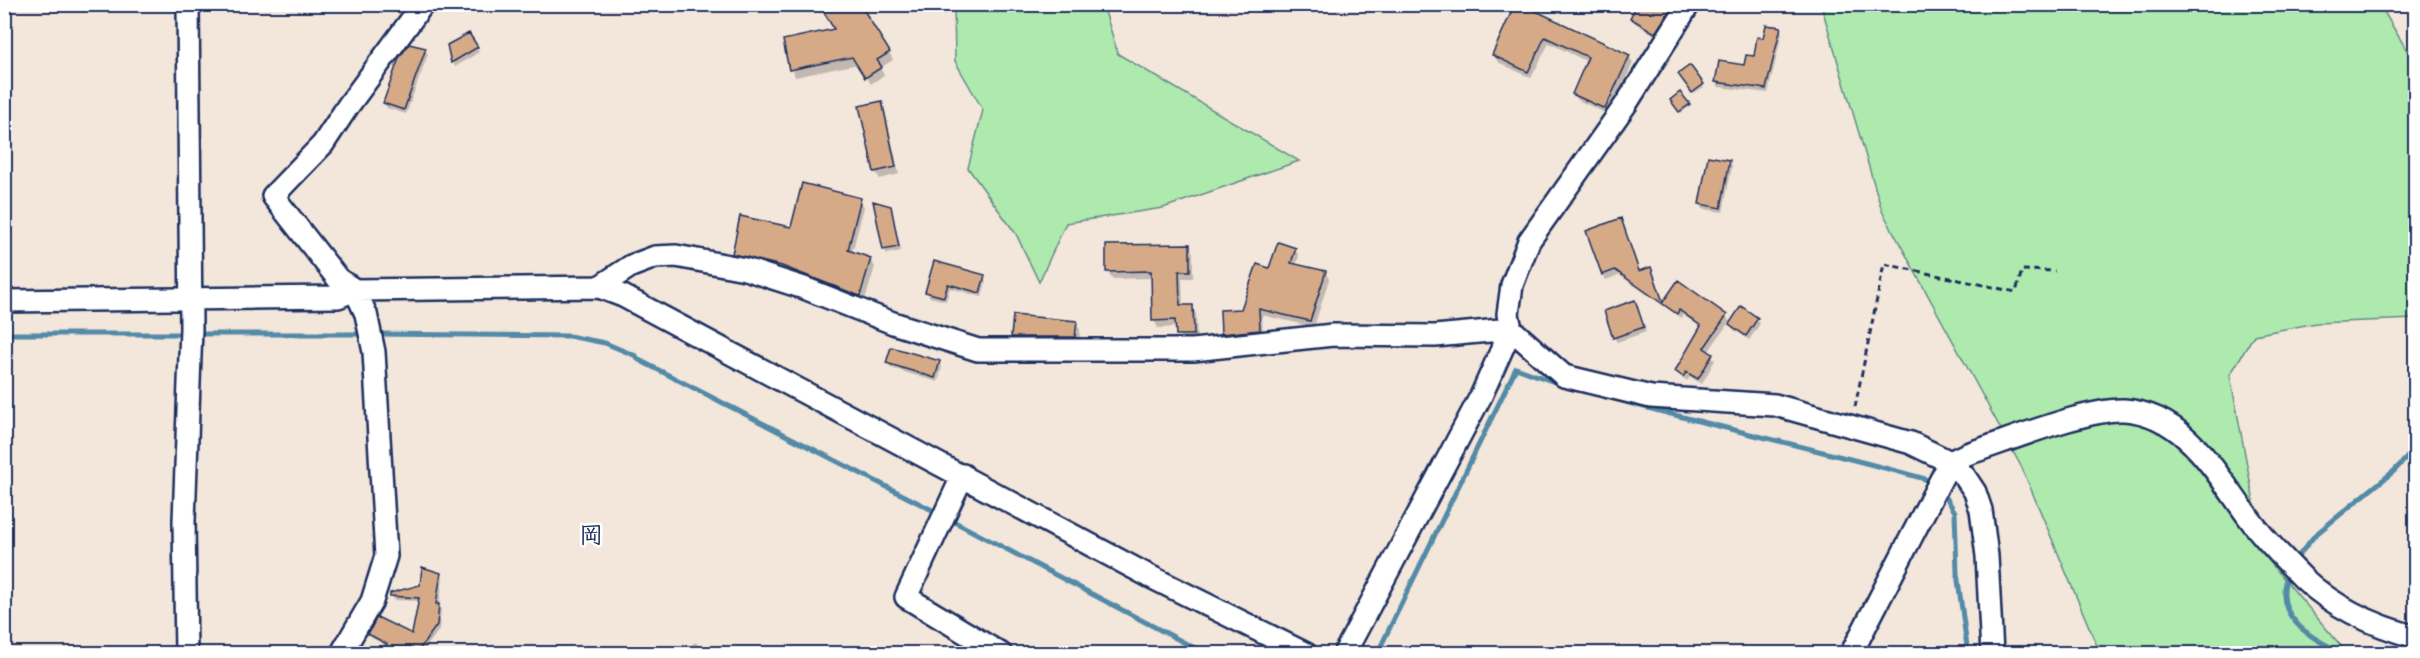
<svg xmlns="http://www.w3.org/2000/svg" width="2420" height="658" font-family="'Architects Daughter','Klee One',sans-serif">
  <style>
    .green { fill: #aee9ae; stroke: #648c86; stroke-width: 1.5 }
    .shadow { fill: #0003 }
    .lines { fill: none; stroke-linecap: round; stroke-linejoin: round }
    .stream { stroke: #538aa7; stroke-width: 5 }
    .building { fill: #d6aa87; stroke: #1b2f5e; stroke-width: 1.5 }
    .minor-casing { stroke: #1b2f5e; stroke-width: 26 }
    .path { stroke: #1b2f5e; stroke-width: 3; stroke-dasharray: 6 4.5; stroke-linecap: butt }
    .minor { stroke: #fff; stroke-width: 21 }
    .labels { text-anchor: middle; stroke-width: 5; stroke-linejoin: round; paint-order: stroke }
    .quarter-label { font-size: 24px; font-weight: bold; fill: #1b2f5e; stroke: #fff }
  </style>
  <rect width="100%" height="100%" fill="#f3e6db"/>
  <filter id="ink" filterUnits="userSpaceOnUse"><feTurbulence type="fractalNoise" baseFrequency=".0167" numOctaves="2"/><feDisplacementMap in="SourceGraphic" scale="12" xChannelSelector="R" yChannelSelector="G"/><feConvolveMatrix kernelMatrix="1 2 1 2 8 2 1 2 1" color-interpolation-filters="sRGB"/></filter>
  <g filter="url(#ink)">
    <path class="green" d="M954 5H1103L1118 54 1299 161 1163 208 1066 223 1039 282 1016 234 968 168 983 110 955 61Z
      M1821 5H2380L2415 64V319L2316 323 2254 335 2230 375 2264 555 2347 653H2100L2022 468 1882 211Z"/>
    <path class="shadow" d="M1516 4 1629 56 1633 63 1609 115 1578 100 1574 93 1588 62 1549 43 1531 78 1498 62 1494 55Z
      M1639 4H1678L1658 37 1635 23 1632 18Z
      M1780 29 1782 33 1768 93 1719 87 1716 82 1745 67Z
      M836 30 889 52 893 60 880 68 884 75 871 84 858 64 795 77 785 41Z
      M468 35 479 52 455 67 448 46Z
      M425 50 428 54 406 114 387 108 385 103Z
      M1690 67 1704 87 1694 94 1680 74Z
      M1680 94 1690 106 1681 113 1672 101Z
      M881 103 885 110 899 174 880 179 875 171Z
      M1729 161 1732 166 1723 212 1703 209 1700 204Z
      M860 199 864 207 852 253 870 259 875 267 864 303 738 261 734 253Z
      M890 207 901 251 887 254 884 249Z
      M1620 220 1640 272 1650 269 1663 304 1726 316 1731 324 1757 319 1760 324 1749 340 1733 329 1729 322 1708 352 1715 360 1702 384 1690 377 1687 381 1676 371 1702 328 1683 315 1681 318 1619 275 1606 280 1603 274Z
      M1189 246 1193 253V278H1182L1183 307 1192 306 1196 314 1197 342H1182L1177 327 1158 328 1154 320 1152 278 1112 279 1107 271Z
      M1295 249 1299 256 1296 265 1325 272 1329 279 1314 327 1262 315 1263 337 1226 340 1222 333 1270 270Z
      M935 263 984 276 986 281 982 297 950 288 946 301 930 297 927 292Z
      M1635 302 1646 332 1617 342 1614 337Z
      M1076 322 1080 330 1079 344H1017L1012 337Z
      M888 363H939L942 367 938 382 891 368Z
      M440 575 443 579 439 606 441 610 439 630 421 654H380L387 646 372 638 369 634 413 636 420 601 394 600 392 596 421 586Z
      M696 642 703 654H678Z"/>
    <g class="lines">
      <path class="stream" d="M4 334H186
        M195 334H366
        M375 334 569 336 605 343 636 356 639 360 940 514
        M1604 396C1710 426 1818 449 1925 479L1933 484
        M1941 489 1955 512 1957 573 1968 654
        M949 519 1206 654
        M2293 563 2315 535 2394 471 2416 448
        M2289 571C2269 616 2311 639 2345 654
        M1377 654 1516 368 1560 384"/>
    </g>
    <path class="building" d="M819 4H860L890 52 877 60 882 67 865 78 852 57 789 70 783 40 834 29Z
      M1515 4H1521L1630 55 1605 109 1572 94 1588 57 1545 37 1528 72 1492 55Z
      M1637 4H1674L1655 33 1630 18Z
      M1766 25 1781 27 1766 89 1715 82 1719 61 1744 65 1746 55 1754 56 1757 37 1763 38Z
      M469 33 478 47 451 63 447 45Z
      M409 44 426 48 404 110 383 103 399 58Z
      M1690 65 1704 84 1692 93 1678 74Z
      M1680 92 1690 104 1679 112 1670 100Z
      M882 101 896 167 874 172 859 106Z
      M1708 156 1730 160 1721 208 1699 204Z
      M802 183 861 198 848 250 871 258 860 296 782 266 732 254 740 216 791 227Z
      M873 201 891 206 899 247 883 250Z
      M1621 218 1639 271 1651 267 1663 302 1678 280 1727 315 1704 348 1713 354 1698 379 1686 372 1683 377 1675 371 1701 326 1679 310 1677 314 1615 270 1602 275 1586 231Z
      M1278 242 1296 248 1291 263 1326 271 1310 321 1259 309 1260 330 1221 334 1220 310 1241 309 1257 264 1269 268Z
      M1190 244V271H1179L1180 305H1193L1194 335H1176L1175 320 1152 321 1151 271 1106 272V245Z
      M934 261 985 275 980 293 948 284 944 297 925 292Z
      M1635 300 1644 327 1613 338 1604 311Z
      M1741 306 1758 318 1746 336 1729 324Z
      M1013 315 1077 321 1075 337H1011Z
      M891 347 940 361 935 378 886 363Z
      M422 567 441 573 436 604H439L437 625 416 654H378L387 644 368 634 377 617 412 634 419 598 390 596V593L420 585Z"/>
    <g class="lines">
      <defs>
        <path id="minor" d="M599 287 631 266 655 257 676 256 745 269 804 288 893 323 978 350H1193L1333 335 1435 336 1511 329 1564 376 1651 397 1775 405 1911 443 1950 462 1965 477 1975 492 1981 510 1987 556 1992 654
          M4 301 338 297 355 290 599 287 623 296 1149 576 1306 654
          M963 475 906 597 1001 654
          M186 654 184 521 191 328 188 4
          M341 654 372 601 386 556 374 352 366 314 355 290 338 279 273 196 323 144 348 106 423 4
          M1344 654 1481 396 1511 329 1508 314 1512 285 1529 241 1626 104 1689 4
          M1851 654 1950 462 1967 454C2005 442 2087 408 2124 410 2187 414 2218 477 2252 522 2267 542 2286 561 2304 579 2335 608 2375 626 2416 637"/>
      </defs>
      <use href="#minor" class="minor-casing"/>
      <path class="path" d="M1855 407 1884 264 2016 292 2022 270 2055 271"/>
      <use href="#minor" class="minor"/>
    </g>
  </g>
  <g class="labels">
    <g class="quarter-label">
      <text x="591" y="543">岡</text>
    </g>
  </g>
  <rect width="2420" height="658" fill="none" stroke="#fff" stroke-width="24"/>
  <rect x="12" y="12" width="2396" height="634" fill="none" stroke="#1b2f5e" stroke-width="2" filter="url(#ink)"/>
</svg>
